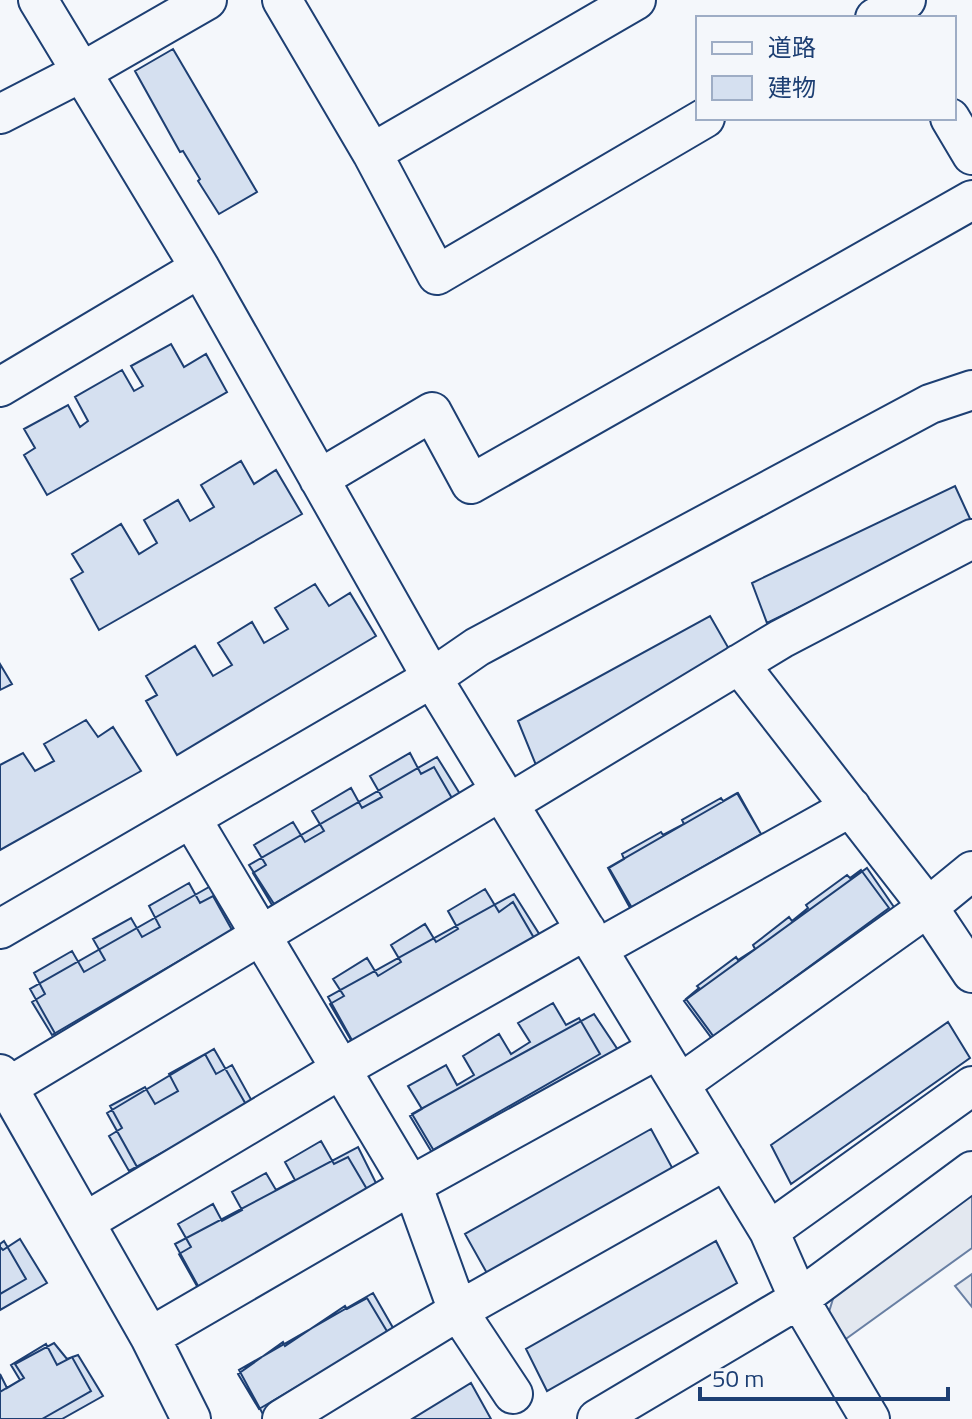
<svg xmlns="http://www.w3.org/2000/svg" width="972" height="1419" font-family="'Titillium Web','Noto Sans JP',sans-serif">
  <style>
    .parking { fill: #e3e8f0; stroke: #687fa3; stroke-width: 2 }
    .building { fill: #d5e0f0; stroke: #1d3f73; stroke-width: 2 }
    .lines { fill: none; stroke-linecap: round; stroke-linejoin: round }
    .minor-casing { stroke: #1d3f73; stroke-width: 42 }
    .minor { stroke: #f4f7fb; stroke-width: 38 }
  </style>
  <rect width="100%" height="100%" fill="#f4f7fb"/>
  <path class="parking" d="M972 1192V1248L843 1341 829 1312 835 1292Z
    M972 1274V1307L955 1286Z"/>
  <path class="building" d="M173 49 257 192 219 214 198 181 200 179 183 151 180 152 135 71Z
    M171 344 184 367 206 354 227 392 47 495 24 455 35 448 24 429 68 405 80 427 88 421 75 397 122 370 134 391 143 386 131 366Z
    M241 461 254 484 276 470 302 514 99 630 71 579 83 572 72 554 121 524 139 554 157 543 144 520 178 500 190 521 214 507 201 485Z
    M955 486 972 523 767 623 752 583Z
    M315 584 329 606 350 593 376 636 177 755 146 701 157 695 146 676 195 646 213 676 232 665 218 643 252 622 264 643 288 629 275 608Z
    M710 616 733 656 536 765 518 721Z
    M0 664 12 684 0 690Z
    M86 720 98 737 113 727 141 771 0 850V765L23 753 35 771 54 761 44 744Z
    M410 753 421 774 434 767 453 800 272 905 253 873 266 865 254 845 293 822 305 842 324 831 312 811 351 788 362 808 382 797 370 776Z
    M410 753 421 774 434 767 453 800 272 905 253 873 266 865 254 845 293 822 305 842 324 831 312 811 351 788 362 808 382 797 370 776Z
    M437 757 465 802 276 907 249 865Z
    M737 793 761 834 632 908 609 868 624 859 622 854 661 832 663 835 684 824 682 820 721 798 723 801Z
    M738 793 761 834 630 908 608 868Z
    M867 868 896 910 713 1040 684 1001Z
    M861 870 889 908 714 1037 686 999 699 988 697 986 736 957 738 960 755 949 753 945 789 917 792 921 808 908 806 905 847 875 850 878Z
    M861 870 889 908 714 1037 686 999 699 988 697 986 736 957 738 960 755 949 753 945 789 917 792 921 808 908 806 905 847 875 850 878Z
    M189 883 200 903 213 896 232 930 52 1035 32 1002 45 994 34 973 72 951 84 972 105 960 93 939 131 918 142 937 160 927 149 906Z
    M189 883 200 903 213 896 232 930 52 1035 32 1002 45 994 34 973 72 951 84 972 105 960 93 939 131 918 142 937 160 927 149 906Z
    M216 883 247 931 57 1037 30 989Z
    M485 889 499 912 513 902 534 938 352 1042 330 1004 344 996 333 979 367 958 378 976 401 962 391 945 425 924 436 942 458 929 448 911Z
    M514 894 543 940 353 1042 328 997Z
    M553 1003 566 1025 579 1018 600 1054 431 1151 410 1116 422 1109 408 1086 446 1065 457 1085 474 1075 463 1056 499 1034 511 1054 530 1042 518 1023Z
    M553 1003 566 1025 579 1018 600 1054 431 1151 410 1116 422 1109 408 1086 446 1065 457 1085 474 1075 463 1056 499 1034 511 1054 530 1042 518 1023Z
    M594 1014 622 1056 437 1156 412 1114Z
    M948 1022 970 1058 791 1184 771 1145Z
    M214 1049 248 1108 141 1174 107 1113Z
    M205 1054 216 1074 232 1065 253 1103 129 1171 109 1136 122 1128 110 1106 145 1087 155 1104 178 1091 169 1074Z
    M651 1129 675 1173 488 1275 465 1234Z
    M321 1141 334 1164 348 1157 368 1191 198 1288 179 1254 191 1247 178 1224 213 1204 222 1221 242 1210 232 1192 266 1173 276 1190 295 1180 285 1162Z
    M321 1141 334 1164 348 1157 368 1191 198 1288 179 1254 191 1247 178 1224 213 1204 222 1221 242 1210 232 1192 266 1173 276 1190 295 1180 285 1162Z
    M358 1147 383 1197 203 1295 175 1244Z
    M20 1239 47 1283 0 1310V1247L3 1250Z
    M4 1241 26 1279 0 1294V1244Z
    M716 1241 737 1283 547 1391 526 1349Z
    M373 1293 400 1340 265 1418 239 1370Z
    M367 1298 388 1333 259 1409 238 1374 283 1342 285 1346 345 1306 347 1309Z
    M54 1343 67 1359 78 1355 103 1396 62 1419H0V1374L7 1388 24 1378 15 1364Z
    M46 1344 57 1365 72 1357 91 1391 42 1419H0V1392L20 1380 11 1365Z
    M471 1383 491 1419H412Z"/>
  <g class="lines">
    <defs>
      <path id="minor" d="M38 0 200 268 432 678 769 1231 799 1299 870 1419
        M282 0 372 153 636 0
        M875 18 906 0
        M0 114 80 73 207 0
        M950 118 972 155
        M372 153 437 275 705 118
        M0 387 200 268
        M319 479 432 412 471 484 972 200
        M739 664 928 907 972 973
        M508 804 781 639 972 539
        M191 818 416 1195 458 1311 513 1394
        M0 929 432 678 477 647 930 404 972 390
        M597 949 851 807
        M0 1074 150 1337 191 1419
        M680 1084 928 907 972 871
        M8 1087 501 791
        M85 1222 341 1069 586 930
        M769 1231 972 1086
        M150 1337 410 1186 658 1049
        M282 1419 458 1311 726 1160
        M597 1419 799 1299 972 1171"/>
    </defs>
    <use href="#minor" class="minor-casing"/>
    <use href="#minor" class="minor"/>
  </g>
  <rect x="696" y="16" width="260" height="104" fill="#f4f7fb" stroke="#9eadc5" stroke-width="2"/>
  <rect x="712" y="42" width="40" height="12" fill="#f4f7fb" stroke="#9eadc5" stroke-width="2"/>
  <text x="768" y="56" font-size="24" fill="#1d3f73">道路</text>
  <rect x="712" y="76" width="40" height="24" fill="#d5e0f0" stroke="#9eadc5" stroke-width="2"/>
  <text x="768" y="96" font-size="24" fill="#1d3f73">建物</text>
  <path d="M700 1387v12h248v-12" fill="none" stroke="#1d3f73" stroke-width="4"/>
  <text x="712" y="1387" font-size="24" fill="#1d3f73" stroke="#f4f7fb" stroke-width="6" paint-order="stroke">50 m</text>
</svg>
